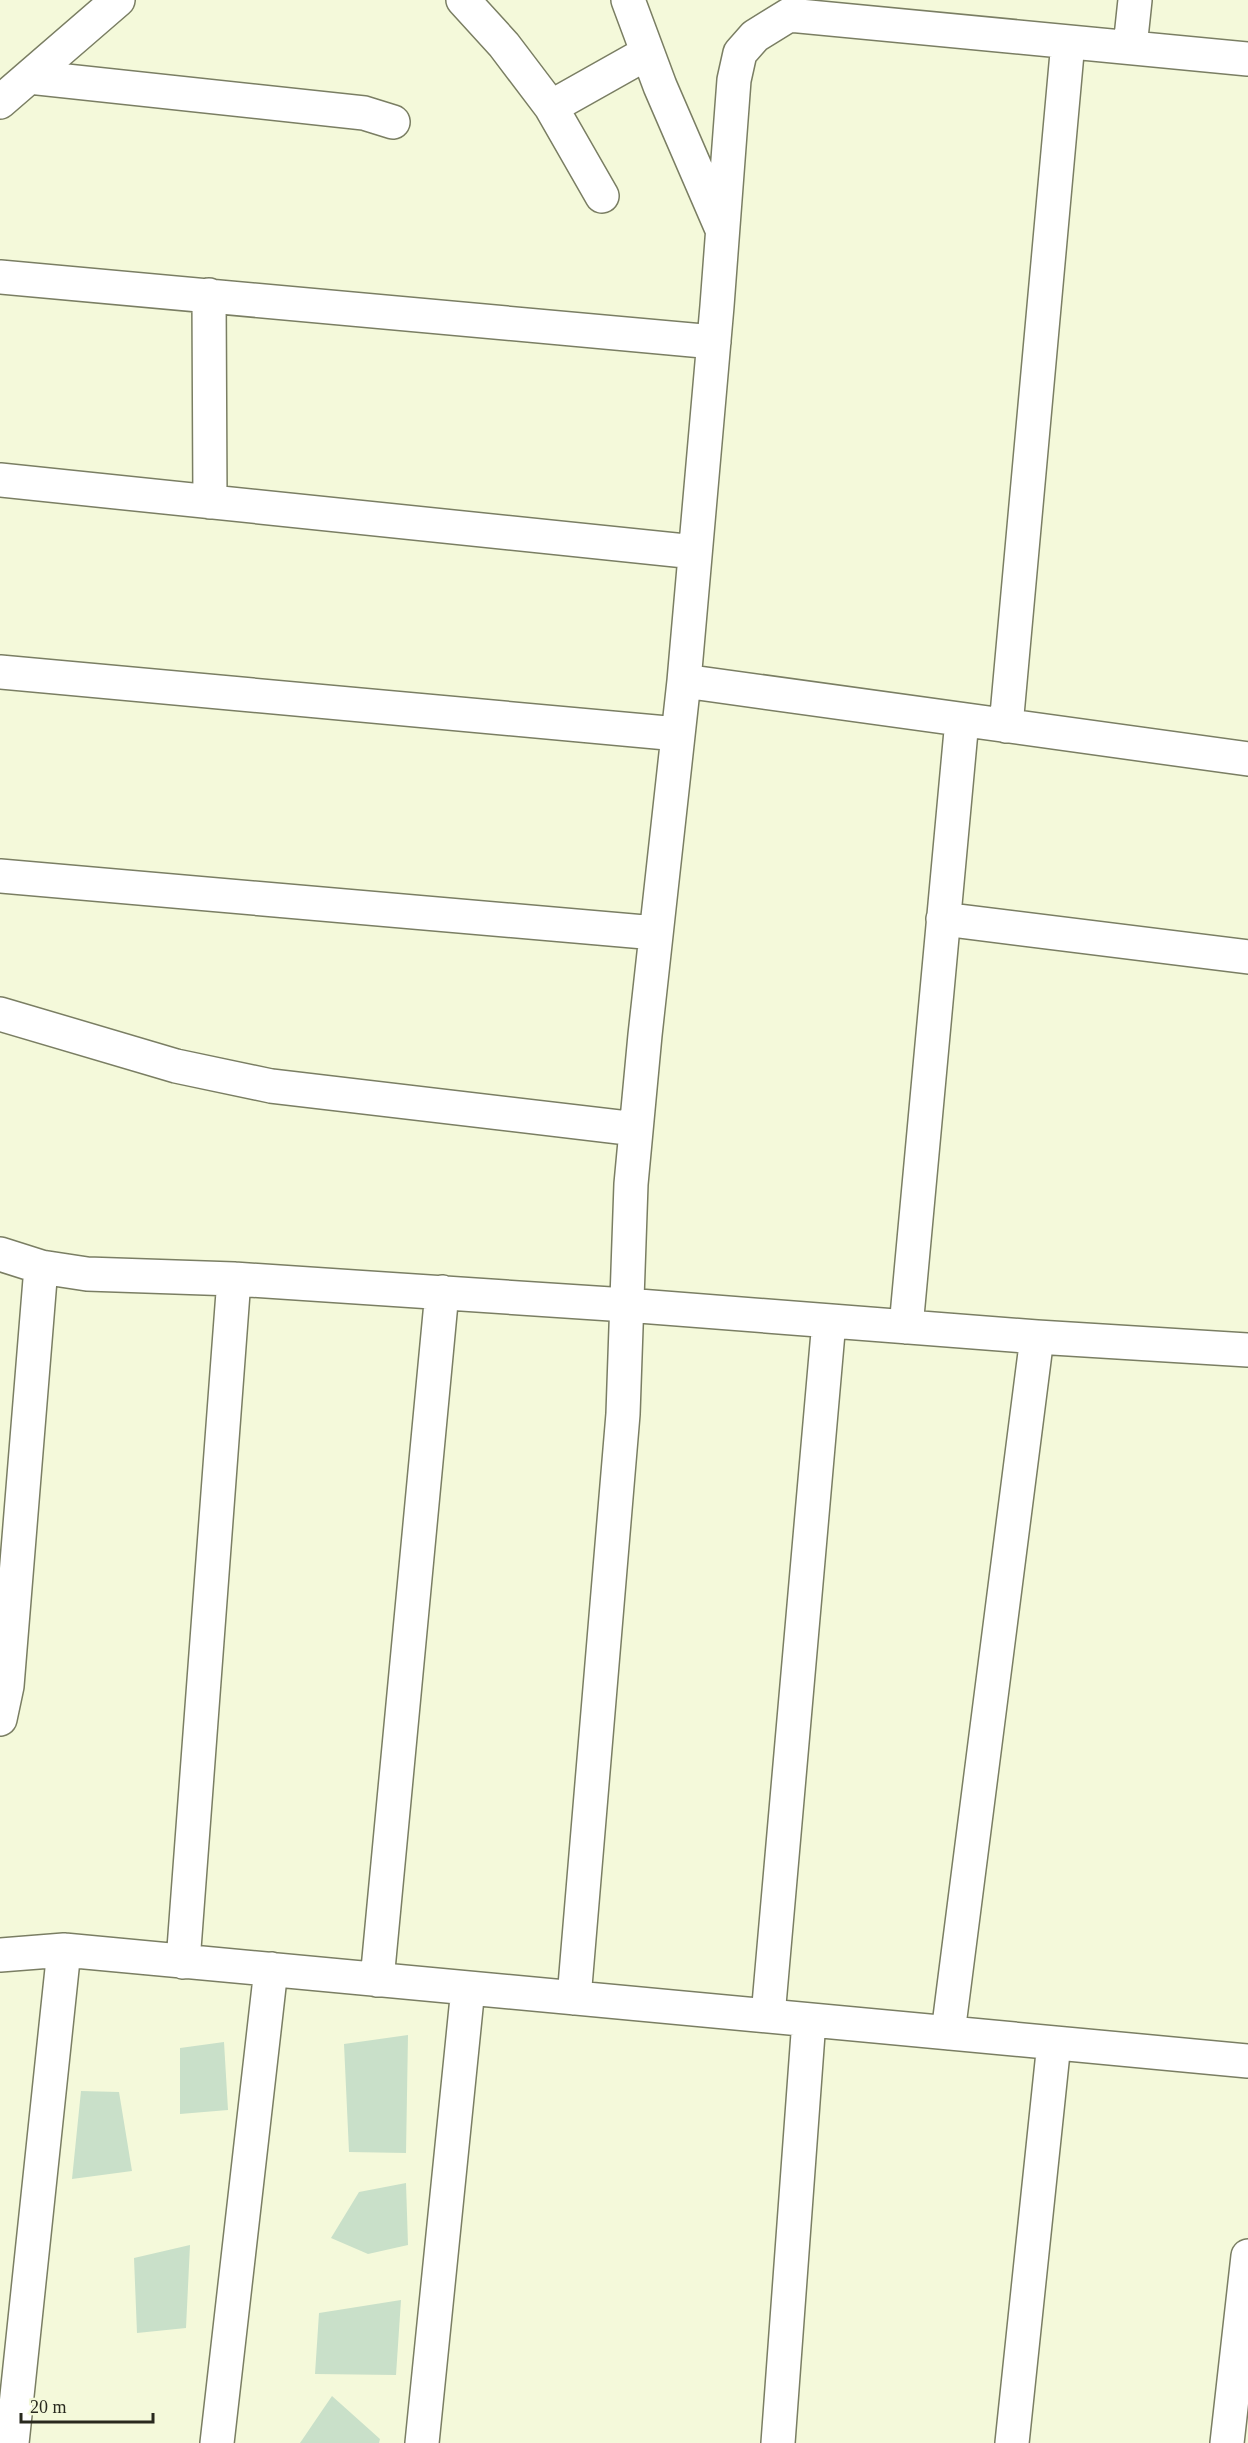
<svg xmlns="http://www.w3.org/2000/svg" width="1248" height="2443" font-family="Georgia,serif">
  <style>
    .building { fill: #c9e0c9 }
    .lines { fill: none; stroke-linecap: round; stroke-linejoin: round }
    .street-casing { stroke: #7a7e63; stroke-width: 36 }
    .street { stroke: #fff; stroke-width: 33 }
  </style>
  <rect width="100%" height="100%" fill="#f4f9da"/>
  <path class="building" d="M408 2035 406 2153 349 2152 344 2044Z
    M224 2042 228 2110 180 2114V2048Z
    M81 2091 119 2092 132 2171 72 2179Z
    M406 2183 408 2245 368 2254 331 2238 359 2192Z
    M190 2245 186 2328 137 2333 134 2258Z
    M401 2300 396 2375 315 2374 319 2313Z
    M332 2396 380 2439 379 2443H300Z"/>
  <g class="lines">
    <defs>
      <path id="street" d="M463 0 504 45 551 107 602 196
        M628 0 660 86 721 227
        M1130 47 1135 0
        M29 77 364 113 393 122
        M0 102 118 0
        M551 107 647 53
        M0 277 714 342
        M209 295 210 502
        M0 480 695 552
        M0 672 678 734
        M684 681 1248 759
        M1006 726 1068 42
        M0 876 656 933
        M943 919 1248 957
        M0 1014 176 1066 271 1086 636 1129
        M0 1254 41 1267 87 1274 234 1279 626 1305 1037 1337 1248 1350
        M906 1327 962 720
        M0 1719 7 1686 41 1267
        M0 1955 64 1950 1248 2061
        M183 1962 234 1279
        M377 1980 442 1292
        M574 1998 623 1414 631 1184 645 1035 684 681 717 306 734 80 740 53 755 36 789 15 1248 59
        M768 2016 829 1321
        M948 2033 1037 1337
        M12 2443 64 1950
        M217 2443 271 1969
        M422 2443 468 1988
        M778 2443 809 2020
        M1012 2443 1054 2043
        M1227 2443 1248 2256"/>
    </defs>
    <use href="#street" class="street-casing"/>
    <use href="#street" class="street"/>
  </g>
  <path d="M21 2413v9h132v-9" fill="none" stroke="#28291e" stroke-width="3"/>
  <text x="30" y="2413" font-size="18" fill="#28291e" stroke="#f4f9da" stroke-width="4.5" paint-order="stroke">20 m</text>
</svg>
